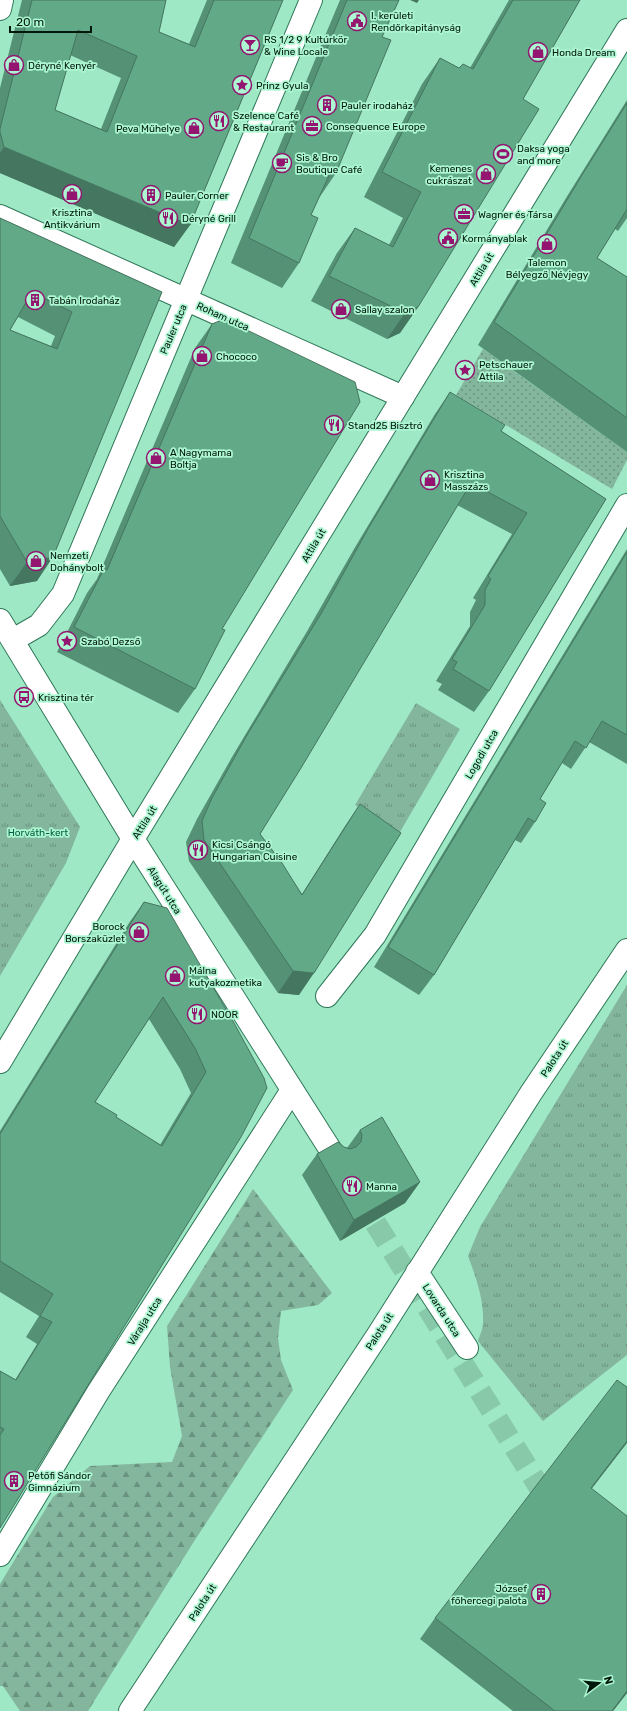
<svg xmlns="http://www.w3.org/2000/svg" width="627" height="1711" font-family="Rubik,sans-serif">
  <style>
    .grass { fill: url(#grass-dots) }
    .forest { fill: url(#forest-firs) }
    .park { fill: url(#park-tufts) }
    .lines { fill: none; stroke-linecap: round; stroke-linejoin: round }
    .secondary-tunnel { stroke: #87c9a9; stroke-width: 22; stroke-dasharray: 22 11; stroke-linecap: butt }
    .street-casing { stroke: #2e7859; stroke-width: 24 }
    .secondary-casing { stroke: #2e7859; stroke-width: 24 }
    .street { stroke: #fff; stroke-width: 22 }
    .secondary { stroke: #fff; stroke-width: 22 }
    .wall { fill: #549175; fill-rule: evenodd }
    .shaded-wall { fill: #45765f }
    .building { fill: #62a988; stroke: #45765f; fill-rule: evenodd }
    .labels { text-anchor: middle; stroke-width: 3.5; stroke-linejoin: round; paint-order: stroke }
    .poi-label { font-size: 10px; fill: #00180c; stroke: #acf6d1; text-anchor: start }
    .street-label { font-size: 10px; fill: #00180c; stroke: #acf6d1 }
    .park-label { font-size: 10px; fill: #055e40; stroke: #acf6d1 }
  </style>
  <defs>
    <pattern id="grass-dots" width="8" height="8" patternUnits="userSpaceOnUse"><rect width="8" height="8" fill="#83b69c"/><path d="M2 2h.1M6 6h.1" fill="none" stroke="#69937e" stroke-width="1.8" stroke-linecap="round"/></pattern>
    <pattern id="forest-firs" width="22" height="20" patternUnits="userSpaceOnUse"><rect width="22" height="20" fill="#83b69c"/><path d="M5 1l3.5 6h-7zM16 11l3.5 6h-7z" fill="#69937e"/></pattern>
    <pattern id="park-tufts" width="24" height="20" patternUnits="userSpaceOnUse"><rect width="24" height="20" fill="#83b69c"/><path d="M3 7l-1-3M5 7V3M7 7l1-3M15 17l-1-3M17 17v-4M19 17l1-3" fill="none" stroke="#69937e"/></pattern>
  </defs>
  <rect width="100%" height="100%" fill="#9fe8c5"/>
  <path class="grass" d="M483 349 627 452V460L612 489 456 395Z"/>
  <path class="forest" d="M253 1189 332 1293 318 1305 281 1311 278 1338 281 1360 293 1390 193 1543 88 1711H20L3 1686H0V1584L53 1497 90 1466 172 1462 182 1436 170 1367 167 1326Z"/>
  <path class="park" d="M0 700 80 827 66 863 0 976Z
    M416 703 460 729 400 832 355 805Z
    M627 985V1355L543 1421 478 1341C480 1335 483 1328 483 1323 484 1300 476 1277 468 1256L480 1227Z"/>
  <g class="lines">
    <path class="secondary-tunnel" d="M358 1195 553 1509"/>
    <defs>
      <path id="street" d="M0 216 403 397
        M13 640 39 625 63 594 311 0
        M327 996 375 935 627 505
        M417 1272 467 1348
        M0 1555 98 1392 292 1090
        M130 1711 379 1333 531 1093 627 950"/>
      <path id="secondary" d="M0 9 2 0
        M0 620 133 839 335 1157
        M0 1062 133 839 627 30"/>
    </defs>
    <use href="#street" class="street-casing"/>
    <use href="#secondary" class="secondary-casing"/>
    <use href="#street" class="street"/>
    <use href="#secondary" class="secondary"/>
  </g>
  <path class="wall" d="M22 0H166L159 32 189 44 207 0H283L190 225 174 247 0 173V88ZM70 55 121 78 101 129 55 110Z
    M340 0H399L382 37 336 173 319 198 311 215 299 263 282 288 231 263 322 43Z
    M509 0H580L523 99 418 307 400 333 387 339 311 301 337 253 355 228 389 245 403 218 364 197 422 84 440 58 459 68H470Z
    M627 100V218L618 231 615 229 597 258 627 277V452L478 345 566 198Z
    M0 218 162 292 37 581 10 586 0 569ZM18 317 55 336 51 346 10 330Z
    M212 324 222 629 195 689 178 713 57 652 87 593 97 579 195 348Z
    M450 392 501 431 606 499 489 691 474 712 438 690 442 684 436 681 470 626V612L476 600 473 598 512 534 457 505 260 834 302 894 345 826 360 804 299 995 278 993 189 861 186 842 197 819 232 757 306 633 354 549 435 414Z
    M627 549V764L589 742 571 769 562 763 540 799 535 822 521 843 515 840 434 975 419 995 374 967Z
    M144 902 234 1023 0 1528V1371L15 1380 37 1344 26 1337 39 1316 0 1292V1131L129 923ZM149 1019 180 1069 191 1093 160 1145 116 1117 95 1102Z
    M360 1130 420 1182 405 1203 340 1241 302 1175 317 1154 344 1147 347 1148Z
    M591 1489 627 1516V1693L613 1711H513L420 1639 435 1618Z"/>
  <path class="shaded-wall" d="M410 0H419L417 3Z
    M4 147 190 225 174 247 0 173V153Z
    M418 307 400 333 387 339 405 313Z
    M53 557 37 581 10 586 27 562Z
    M293 971 314 973 299 995 278 993Z
    M420 1182 405 1203 340 1241 354 1220Z
    M627 1441V1443L576 1509 591 1488Z
    M627 1691V1693L613 1711H612Z"/>
  <path class="building" d="M32 0H166L159 32 195 47 214 0H283L190 225 4 147 0 132V129ZM78 30 137 56 107 132 55 110Z
    M347 0H399L382 37 391 40 336 173 331 171 311 215 318 218 299 263 249 238Z
    M513 0H580L523 99 539 109 418 307 405 313 329 276 355 228 393 247 421 192 382 172 440 58 459 68 463 64 473 69Z
    M627 103V209L597 258 627 277V418L494 322 582 175Z
    M0 218 162 292 53 557 27 562 0 516ZM32 292 72 312 57 349 10 330Z
    M224 319 355 382 360 402 222 629 225 630 195 689 74 627 104 569 107 570 212 324Z
    M450 392 505 425 501 431 606 499 489 691 453 669 457 662 452 659 485 605V590L491 579 488 576 527 513 471 483 301 768 260 834 282 863 302 895 360 804 401 833 314 973 293 971 204 840 202 821 212 798 247 735 322 612 369 527Z
    M627 552V735L602 721 586 748 575 741 540 799 546 803 535 822 528 818 434 975 388 947Z
    M144 902 167 908 234 1023 264 1078 267 1088 241 1137 0 1528V1435L4 1429 0 1427V1371L16 1380 52 1322 40 1316 53 1294 0 1261V1134ZM163 997 195 1048 206 1072 162 1146 116 1117 117 1115 95 1102Z
    M382 1117 420 1182 354 1220 317 1154 338 1142 344 1147 350 1149 356 1147 361 1142 362 1135 360 1130Z
    M617 1380 627 1387V1441L591 1488 627 1516V1691L612 1711H555L435 1618Z"/>
  <defs>
    <symbol id="civic-ring" viewBox="-11 -11 22 22"><circle r="9.5" fill="#acf6d1" stroke="#931570" stroke-width="1.5"/><path d="M-.6-6.5H3V-4.5H.6V-3L4-1V1h2V6H-6V1h2V-1L-.6-3ZM-1.2 2.5V6h2.4V2.5Z" fill="#931570"/></symbol>
    <symbol id="bar-ring" viewBox="-11 -11 22 22"><circle r="9.5" fill="#acf6d1" stroke="#931570" stroke-width="1.5"/><path d="M-6-5H6L.8 .8V4.5H3.5V6h-7V4.5H-.8V.8Z" fill="#931570"/></symbol>
    <symbol id="shop-ring" viewBox="-11 -11 22 22"><circle r="9.5" fill="#acf6d1" stroke="#931570" stroke-width="1.5"/><path d="M-5-2.5h2.3a2.7 3.5 0 0 1 5.4 0H5L5.5 6h-11ZM-1.5-2.5h3a1.5 2.3 0 0 0-3 0Z" fill="#931570"/></symbol>
    <symbol id="sight-ring" viewBox="-11 -11 22 22"><circle r="9.5" fill="#acf6d1" stroke="#931570" stroke-width="1.5"/><path d="M0-6L1.8-2.2L6-1.7L2.9 1.2L3.7 5.4L0 3.3L-3.7 5.4L-2.9 1.2L-6-1.7L-1.8-2.2Z" fill="#931570"/></symbol>
    <symbol id="building-ring" viewBox="-11 -11 22 22"><circle r="9.5" fill="#acf6d1" stroke="#931570" stroke-width="1.5"/><path d="M-4-6H4V6H1V3H-1V6H-4ZM-2.5-4.3h1.7v1.8h-1.7ZM.8-4.3h1.7v1.8H.8ZM-2.5-1h1.7V.8h-1.7ZM.8-1h1.7V.8H.8Z" fill="#931570"/></symbol>
    <symbol id="restaurant-ring" viewBox="-11 -11 22 22"><circle r="9.5" fill="#acf6d1" stroke="#931570" stroke-width="1.5"/><path d="M-5-6h1v4h1v-4h1v4h1v-4h1v5L-1.5 .5V6h-2V.5L-5-1ZM5-6V6H3V1.5H1.5Q1.5-4 5-6Z" fill="#931570"/></symbol>
    <symbol id="office-ring" viewBox="-11 -11 22 22"><circle r="9.5" fill="#acf6d1" stroke="#931570" stroke-width="1.5"/><path d="M-6-3h4V-5.5h4V-3h4V5H-6ZM-1-4.5V-3h2v-1.5ZM-6 0V1H6V0Z" fill="#931570"/></symbol>
    <symbol id="stadium-ring" viewBox="-11 -11 22 22"><circle r="9.5" fill="#acf6d1" stroke="#931570" stroke-width="1.5"/><path d="M0-5a6.5 5 0 1 0 0 10a6.5 5 0 1 0 0-10ZM-3.5-1.8h7v3.6h-7Z" fill="#931570"/></symbol>
    <symbol id="cafe-ring" viewBox="-11 -11 22 22"><circle r="9.5" fill="#acf6d1" stroke="#931570" stroke-width="1.5"/><path d="M-5.5-4.5H6V0H3Q3 3.5 0 3.5H-2.5Q-5.5 3.5-5.5 0ZM3-3.2v2h1.7v-2ZM-6 4.5H4V6H-6Z" fill="#931570"/></symbol>
    <symbol id="bus-ring" viewBox="-11 -11 22 22"><circle r="9.5" fill="#acf6d1" stroke="#931570" stroke-width="1.5"/><path d="M-5-6H5V4H4V6H2V4H-2V6H-4V4H-5ZM-3.5-4V0h7V-4ZM-3.5 1.2v1.5H-2V1.2ZM2 1.2v1.5H3.5V1.2Z" fill="#931570"/></symbol>
  </defs>
  <g fill-rule="evenodd">
    <use href="#civic-ring" x="346" y="10" width="22" height="22"/>
    <use href="#bar-ring" x="239" y="34" width="22" height="22"/>
    <use href="#shop-ring" x="527" y="41" width="22" height="22"/>
    <use href="#shop-ring" x="3" y="54" width="22" height="22"/>
    <use href="#sight-ring" x="231" y="74" width="22" height="22"/>
    <use href="#building-ring" x="316" y="94" width="22" height="22"/>
    <use href="#restaurant-ring" x="208" y="110" width="22" height="22"/>
    <use href="#office-ring" x="301" y="115" width="22" height="22"/>
    <use href="#shop-ring" x="183" y="117" width="22" height="22"/>
    <use href="#stadium-ring" x="492" y="143" width="22" height="22"/>
    <use href="#cafe-ring" x="271" y="152" width="22" height="22"/>
    <use href="#shop-ring" x="475" y="163" width="22" height="22"/>
    <use href="#shop-ring" x="61" y="183" width="22" height="22"/>
    <use href="#building-ring" x="140" y="184" width="22" height="22"/>
    <use href="#office-ring" x="453" y="203" width="22" height="22"/>
    <use href="#restaurant-ring" x="157" y="207" width="22" height="22"/>
    <use href="#civic-ring" x="437" y="227" width="22" height="22"/>
    <use href="#shop-ring" x="536" y="233" width="22" height="22"/>
    <use href="#building-ring" x="24" y="289" width="22" height="22"/>
    <use href="#shop-ring" x="330" y="298" width="22" height="22"/>
    <use href="#shop-ring" x="191" y="345" width="22" height="22"/>
    <use href="#sight-ring" x="454" y="359" width="22" height="22"/>
    <use href="#restaurant-ring" x="323" y="414" width="22" height="22"/>
    <use href="#shop-ring" x="145" y="447" width="22" height="22"/>
    <use href="#shop-ring" x="419" y="469" width="22" height="22"/>
    <use href="#shop-ring" x="25" y="550" width="22" height="22"/>
    <use href="#sight-ring" x="56" y="630" width="22" height="22"/>
    <use href="#bus-ring" x="13" y="686" width="22" height="22"/>
    <use href="#restaurant-ring" x="187" y="839" width="22" height="22"/>
    <use href="#shop-ring" x="128" y="921" width="22" height="22"/>
    <use href="#shop-ring" x="164" y="965" width="22" height="22"/>
    <use href="#restaurant-ring" x="186" y="1003" width="22" height="22"/>
    <use href="#restaurant-ring" x="341" y="1175" width="22" height="22"/>
    <use href="#building-ring" x="3" y="1470" width="22" height="22"/>
    <use href="#building-ring" x="530" y="1583" width="22" height="22"/>
  </g>
  <g class="labels">
    <g class="poi-label">
      <text x="371" y="19">I. kerületi<tspan x="371" dy="12">Rendőrkapitányság</tspan></text>
      <text x="264" y="43">RS 1/2 9 Kultúrkör<tspan x="264" dy="12">&amp; Wine Locale</tspan></text>
      <text x="552" y="56">Honda Dream</text>
      <text x="28" y="69">Déryné Kenyér</text>
      <text x="256" y="89">Prinz Gyula</text>
      <text x="341" y="109">Pauler irodaház</text>
      <text x="233" y="119">Szelence Café<tspan x="233" dy="12">&amp; Restaurant</tspan></text>
      <text x="326" y="130">Consequence Europe</text>
      <text x="180" y="132" text-anchor="end">Peva Műhelye</text>
      <text x="517" y="152">Daksa yoga<tspan x="517" dy="12">and more</tspan></text>
      <text x="296" y="161">Sis &amp; Bro<tspan x="296" dy="12">Boutique Café</tspan></text>
      <text x="472" y="172" text-anchor="end">Kemenes<tspan x="472" dy="12">cukrászat</tspan></text>
      <text x="165" y="199">Pauler Corner</text>
      <text x="72" y="216" text-anchor="middle">Krisztina<tspan x="72" dy="12">Antikvárium</tspan></text>
      <text x="478" y="218">Wagner és Társa</text>
      <text x="182" y="222">Déryné Grill</text>
      <text x="462" y="242">Kormányablak</text>
      <text x="547" y="266" text-anchor="middle">Talemon<tspan x="547" dy="12">Bélyegző Névjegy</tspan></text>
      <text x="49" y="304">Tabán Irodaház</text>
      <text x="355" y="313">Sallay szalon</text>
      <text x="216" y="360">Chococo</text>
      <text x="479" y="368">Petschauer<tspan x="479" dy="12">Attila</tspan></text>
      <text x="348" y="429">Stand25 Bisztró</text>
      <text x="170" y="456">A Nagymama<tspan x="170" dy="12">Boltja</tspan></text>
      <text x="444" y="478">Krisztina<tspan x="444" dy="12">Masszázs</tspan></text>
      <text x="50" y="559">Nemzeti<tspan x="50" dy="12">Dohánybolt</tspan></text>
      <text x="81" y="645">Szabó Dezső</text>
      <text x="38" y="701">Krisztina tér</text>
      <text x="212" y="848">Kicsi Csángó<tspan x="212" dy="12">Hungarian Cuisine</tspan></text>
      <text x="125" y="930" text-anchor="end">Borock<tspan x="125" dy="12">Borszaküzlet</tspan></text>
      <text x="189" y="974">Málna<tspan x="189" dy="12">kutyakozmetika</tspan></text>
      <text x="211" y="1018">NOOR</text>
      <text x="366" y="1190">Manna</text>
      <text x="28" y="1479">Petőfi Sándor<tspan x="28" dy="12">Gimnázium</tspan></text>
      <text x="527" y="1592" text-anchor="end">József<tspan x="527" dy="12">főhercegi palota</tspan></text>
    </g>
    <g class="street-label">
      <text transform="translate(481 269) rotate(-59)" y="4">Attila út</text>
      <text transform="translate(223 316) rotate(24)" y="4">Roham utca</text>
      <text transform="translate(173 329) rotate(-67)" y="4">Pauler utca</text>
      <text transform="translate(313 545) rotate(-59)" y="4">Attila út</text>
      <text transform="translate(481 754) rotate(-60)" y="4">Logodi utca</text>
      <text transform="translate(144 822) rotate(-58)" y="4">Attila út</text>
      <text transform="translate(165 890) rotate(58)" y="4">Alagút utca</text>
      <text transform="translate(554 1058) rotate(-57)" y="4">Palota út</text>
      <text transform="translate(442 1310) rotate(57)" y="4">Lovarda utca</text>
      <text transform="translate(144 1321) rotate(-58)" y="4">Váralja utca</text>
      <text transform="translate(379 1331) rotate(-57)" y="4">Palota út</text>
      <text transform="translate(202 1602) rotate(-57)" y="4">Palota út</text>
    </g>
    <g class="park-label">
      <text x="38" y="836">Horváth-kert</text>
    </g>
  </g>
  <g transform="translate(599 1683) rotate(74)" stroke="#acf6d1" stroke-width="3" paint-order="stroke">
  <path d="M0-3L7 15L0 10L-7 15Z" fill="#00180c"/>
  <text y="-6" font-size="11" font-weight="bold" text-anchor="middle" fill="#00180c">N</text>
  </g>
  <path d="M10 26v6h81v-6" fill="none" stroke="#00180c" stroke-width="2"/>
  <text x="16" y="26" font-size="12" fill="#00180c" stroke="#acf6d1" stroke-width="3" paint-order="stroke">20 m</text>
</svg>
